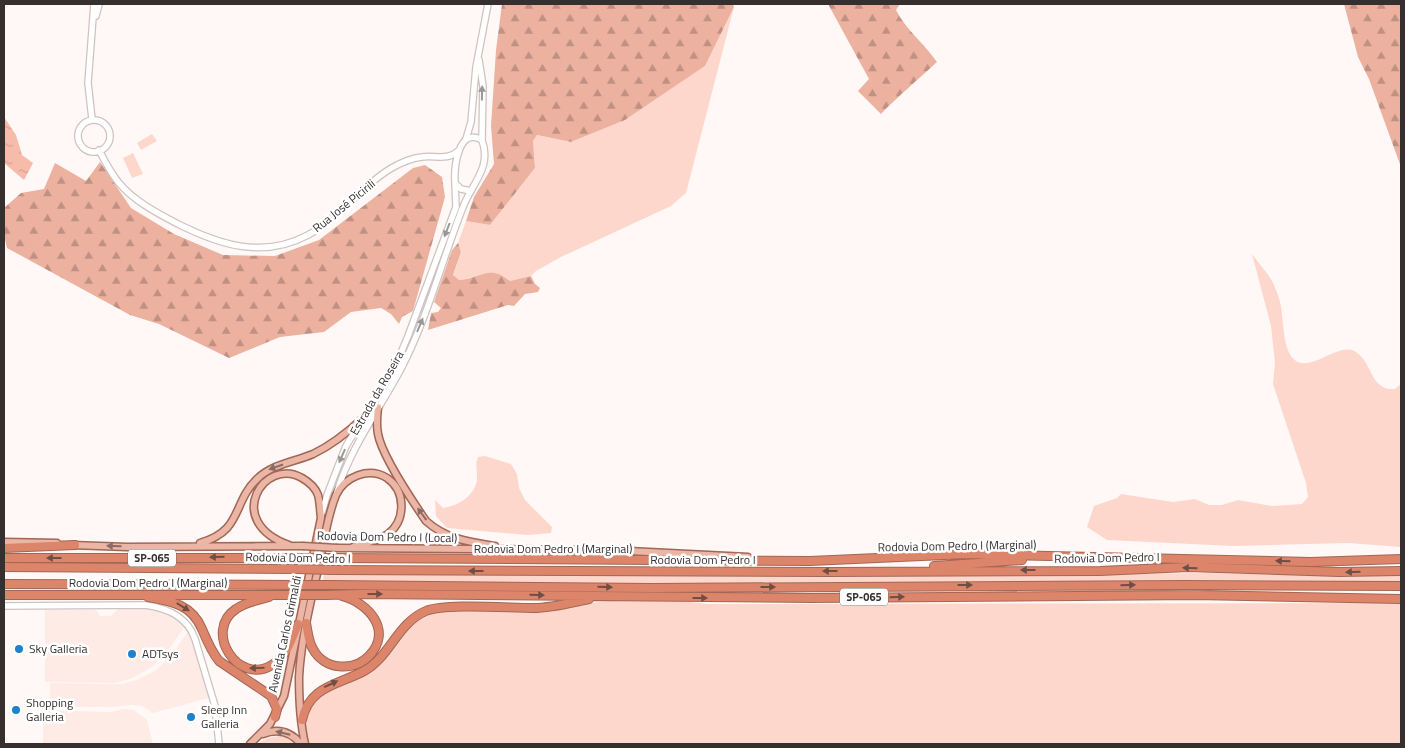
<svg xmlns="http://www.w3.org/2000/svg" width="1405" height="748" font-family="'Titillium Web',sans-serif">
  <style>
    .built { fill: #ffebe5 }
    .grass { fill: #fed7cc }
    .forest { fill: url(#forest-firs) }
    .water { fill: url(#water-ripples) }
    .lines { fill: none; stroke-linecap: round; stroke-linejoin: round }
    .secondary-casing { stroke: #cec3c0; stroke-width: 8 }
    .primary-casing { stroke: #a26755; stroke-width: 9 }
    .highway-casing { stroke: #a26755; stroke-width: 10 }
    .secondary { stroke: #fff; stroke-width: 5.5 }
    .primary { stroke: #ebb6a6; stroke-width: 6 }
    .highway { stroke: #dd856a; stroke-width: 8 }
    .primary-bridge-casing { stroke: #a26755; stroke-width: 9; stroke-linecap: butt }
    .highway-bridge-casing { stroke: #a26755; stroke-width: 10; stroke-linecap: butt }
    .primary-bridge { stroke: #ebb6a6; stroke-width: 6 }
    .highway-bridge { stroke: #dd856a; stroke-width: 8 }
    .oneway { fill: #9a9897 }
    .oneway2 { fill: #876c65 }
    .oneway3 { fill: #704e44 }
    .poi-dot { fill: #1d81cc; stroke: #fff; stroke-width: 2 }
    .labels { text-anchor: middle; stroke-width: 5; stroke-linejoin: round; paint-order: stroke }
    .shield { fill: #fff; stroke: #726e6d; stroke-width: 1 }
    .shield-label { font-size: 11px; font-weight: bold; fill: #35302f }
    .street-label { font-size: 12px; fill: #35302f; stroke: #fff }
    .poi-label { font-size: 12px; fill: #35302f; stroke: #fff; text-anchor: start }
  </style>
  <defs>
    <pattern id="forest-firs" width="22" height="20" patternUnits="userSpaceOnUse" patternTransform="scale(1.25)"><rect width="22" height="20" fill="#ecb19f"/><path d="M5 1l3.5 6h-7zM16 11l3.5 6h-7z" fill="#c09082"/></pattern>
    <pattern id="water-ripples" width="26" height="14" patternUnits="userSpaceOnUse" patternTransform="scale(1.25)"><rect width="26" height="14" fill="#f7bbaa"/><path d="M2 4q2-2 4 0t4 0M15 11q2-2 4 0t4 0" fill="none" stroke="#d4a193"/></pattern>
  </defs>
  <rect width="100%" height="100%" fill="#fff8f6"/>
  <path class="built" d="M144 607 173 612 186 625 164 656 149 669 132 678 116 683 45 682V610H96L100 616H111L118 609Z
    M192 626 213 697 153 713 142 706 130 705 115 707H50V683L122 684 139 679 156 670 170 657Z
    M124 709 134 710 147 720 153 744H43V710L110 712Z"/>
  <path class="grass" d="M734 7 686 193 671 206 561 257 536 271 531 276 510 281C492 265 479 278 459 280L453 276 461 252 458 243 466 221 490 225 535 168 533 141 537 135 571 142 625 120 705 66Z
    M152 134 157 141 141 150 137 143Z
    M133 153 143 174 132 178 123 158Z
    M1252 254C1259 264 1269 274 1274 285 1277 292 1280 300 1281 307 1284 322 1282 359 1301 363 1319 366 1340 342 1356 352 1373 363 1370 391 1395 389L1401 384V547L1348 543 1233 546 1107 540 1087 527 1094 506 1117 498 1121 494 1173 502 1195 499 1209 505H1222L1238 500 1272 506 1302 504 1308 497 1306 483 1273 384 1275 363 1271 326Z
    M485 456 511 464 517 474 519 488 525 500 552 527 551 533 527 535 447 528 436 516 435 500 443 508C459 506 478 494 477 476 477 468 475 465 478 457Z
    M324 573 834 576 1209 573 1330 576 1401 574V582L1330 584 1206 580 835 584 340 582 323 580Z
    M649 597 707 604 1401 603V744H307L303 712 314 697 365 670 403 632 419 620 445 608 548 607Z
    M278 736 290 739 297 744H257L268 738Z"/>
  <path class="forest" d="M502 4H733L734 7 705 66 625 120 571 142 537 135 533 141 535 168 490 225 466 221 474 197 494 164 491 126 496 50Z
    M828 4H900L896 10C906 30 924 43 937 62 918 80 899 95 881 114L858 91 869 79Z
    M1344 4H1401V167L1369 79 1358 57Z
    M100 162 131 208 174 234 223 255 275 256 319 240 413 168 425 165 442 177 445 197 413 311 402 317 399 324 391 314 381 308 351 312 324 332 280 337 229 358 159 324 130 315 7 248 4 235V208L21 193 44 189 55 163 86 181Z
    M458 243 461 252 453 275 459 280C481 278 490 264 510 281L531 276 535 284 540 288 538 292 525 294 514 306 508 305 428 330 431 313 438 312 441 308 434 302 452 250Z"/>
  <path class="water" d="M4 117 16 135 22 155 33 163 24 180 4 163Z"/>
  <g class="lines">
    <defs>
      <path id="secondary" d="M96 16 99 4
        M479 60 483 86 482 140
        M92 119 88 83 94 4
        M78 136a16 16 0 1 1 32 0a16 16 0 1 1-32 0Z
        M466 139 471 122 476 67 488 4
        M99 150C105 162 111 173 119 183 134 201 157 213 178 224 220 245 263 259 308 235 339 219 360 187 390 169 400 163 411 158 422 157 435 155 448 161 458 151
        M337 492C351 446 380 409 402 367 428 316 442 260 463 207 472 183 492 168 482 140 458 126 454 168 455 183L461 189 471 191
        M321 516 327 495 346 446 398 360 408 336 456 207 455 183
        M4 606 145 605C167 608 187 616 195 639L215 706 219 744"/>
      <path id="primary" d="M378 407C377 416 376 424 378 434 382 456 413 502 426 521 446 539 469 542 495 546
        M4 542 57 543
        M200 543C243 531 232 503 257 479 272 464 294 462 313 454 332 445 347 433 363 418
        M72 545 127 547 303 546
        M337 548 609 550 748 557
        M263 734C278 728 291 732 301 744
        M250 744 270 724 284 696 321 518C320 511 320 502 318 495 315 487 309 482 302 478 265 456 222 521 289 545
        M305 744C300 722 299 699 299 677 301 639 311 601 319 565 324 542 327 517 336 495 345 476 369 467 387 478 406 491 406 520 388 534 378 541 364 543 353 547"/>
      <path id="highway" d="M4 548 75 545
        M4 558H300
        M335 558 810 561 967 554 1310 562 1401 559
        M934 566 1022 560
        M4 567 298 569
        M332 570 827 572 1100 571 1188 567 1339 572 1401 571
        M4 584 295 585
        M329 585 653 588 1185 585 1401 586
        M4 595H293
        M326 595 361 594 812 598 1196 595 1401 599
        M148 597C172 601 192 605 202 629 207 641 211 651 219 661L271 696 277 709 275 717
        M269 597C258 600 246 602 236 609 203 631 238 686 272 665 287 656 292 639 298 624
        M306 623C308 632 308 641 313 649 324 670 354 672 369 656 393 631 369 603 342 596
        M302 720C309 686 338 685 364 671 390 657 397 623 426 611 446 603 508 608 533 608 552 608 570 603 589 599"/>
    </defs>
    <use href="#secondary" class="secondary-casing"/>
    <use href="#primary" class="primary-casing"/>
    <use href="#highway" class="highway-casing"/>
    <use href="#secondary" class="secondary"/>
    <use href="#primary" class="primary"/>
    <use href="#highway" class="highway"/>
    <defs>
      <path id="primary-bridge" d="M303 546 337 548"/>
      <path id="highway-bridge" d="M300 558H335
        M298 569 332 570
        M295 585H329
        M293 595H326"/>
    </defs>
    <use href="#primary-bridge" class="primary-bridge-casing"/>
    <use href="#highway-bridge" class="highway-bridge-casing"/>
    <use href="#primary-bridge" class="primary-bridge"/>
    <use href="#highway-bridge" class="highway-bridge"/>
  </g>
  <defs><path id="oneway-solid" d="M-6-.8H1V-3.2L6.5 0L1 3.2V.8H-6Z" transform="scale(1.25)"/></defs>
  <g class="oneway">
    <use href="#oneway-solid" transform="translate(482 93) rotate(-89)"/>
    <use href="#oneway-solid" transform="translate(447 230) rotate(111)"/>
    <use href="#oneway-solid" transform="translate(420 325) rotate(-67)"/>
    <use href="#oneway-solid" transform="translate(342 456) rotate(114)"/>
  </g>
  <g class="oneway2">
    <use href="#oneway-solid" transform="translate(276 467) rotate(161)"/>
    <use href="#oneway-solid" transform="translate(422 514) rotate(-126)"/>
    <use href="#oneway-solid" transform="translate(114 546) rotate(-178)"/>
    <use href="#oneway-solid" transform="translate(283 733) rotate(-167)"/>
  </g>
  <g class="oneway3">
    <use href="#oneway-solid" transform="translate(217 557) rotate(179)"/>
    <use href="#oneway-solid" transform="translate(54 558) rotate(180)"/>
    <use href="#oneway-solid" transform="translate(1283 561) rotate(-178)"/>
    <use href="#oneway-solid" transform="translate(1190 568) rotate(-179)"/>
    <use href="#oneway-solid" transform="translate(1028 570) rotate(-180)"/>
    <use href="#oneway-solid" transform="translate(476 571) rotate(-180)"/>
    <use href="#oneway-solid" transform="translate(830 571) rotate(180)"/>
    <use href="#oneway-solid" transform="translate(1353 572) rotate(178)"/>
    <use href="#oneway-solid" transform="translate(965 585)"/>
    <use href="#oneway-solid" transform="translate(1128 585) rotate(-1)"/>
    <use href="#oneway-solid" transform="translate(605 587) rotate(1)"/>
    <use href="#oneway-solid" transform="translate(768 587)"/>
    <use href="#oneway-solid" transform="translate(375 594)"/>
    <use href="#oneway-solid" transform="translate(537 595) rotate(1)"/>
    <use href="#oneway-solid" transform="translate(897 597) rotate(-1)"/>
    <use href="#oneway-solid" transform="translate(700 598)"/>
    <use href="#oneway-solid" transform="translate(183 607) rotate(32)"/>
    <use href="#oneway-solid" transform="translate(257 668) rotate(179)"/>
    <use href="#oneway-solid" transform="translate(331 684) rotate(-25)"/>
  </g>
  <g class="poi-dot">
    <circle cx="19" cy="649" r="5"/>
    <circle cx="132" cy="654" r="5"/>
    <circle cx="16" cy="710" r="5"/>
    <circle cx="191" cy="717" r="5"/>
  </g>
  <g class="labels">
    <g class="shield">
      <rect x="128" y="549.5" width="48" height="17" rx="4"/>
      <rect x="840" y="588.5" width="48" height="17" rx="4"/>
    </g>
    <g class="shield-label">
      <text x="152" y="562">SP-065</text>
      <text x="864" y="601">SP-065</text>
    </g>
    <g class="street-label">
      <text transform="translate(344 206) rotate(-39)" y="4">Rua José Picirili</text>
      <text transform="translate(377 393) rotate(-60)" y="4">Estrada da Roseira</text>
      <text transform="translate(387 537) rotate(1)" y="4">Rodovia Dom Pedro I (Local)</text>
      <text transform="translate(957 546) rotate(-1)" y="4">Rodovia Dom Pedro I (Marginal)</text>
      <text x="553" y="553">Rodovia Dom Pedro I (Marginal)</text>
      <text transform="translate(298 558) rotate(1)" y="4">Rodovia Dom Pedro I</text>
      <text transform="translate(1107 558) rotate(-1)" y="4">Rodovia Dom Pedro I</text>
      <text x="703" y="564">Rodovia Dom Pedro I</text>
      <text x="148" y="587">Rodovia Dom Pedro I (Marginal)</text>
      <text transform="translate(285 634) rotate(-78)" y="4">Avenida Carlos Grimaldi</text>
    </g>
    <g class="poi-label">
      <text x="29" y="653">Sky Galleria</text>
      <text x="142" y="658">ADTsys</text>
      <text x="26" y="707">Shopping<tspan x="26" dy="14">Galleria</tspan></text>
      <text x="201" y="714">Sleep Inn<tspan x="201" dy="14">Galleria</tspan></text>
    </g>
  </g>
  <rect width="1405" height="748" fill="none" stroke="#35302f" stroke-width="10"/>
</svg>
